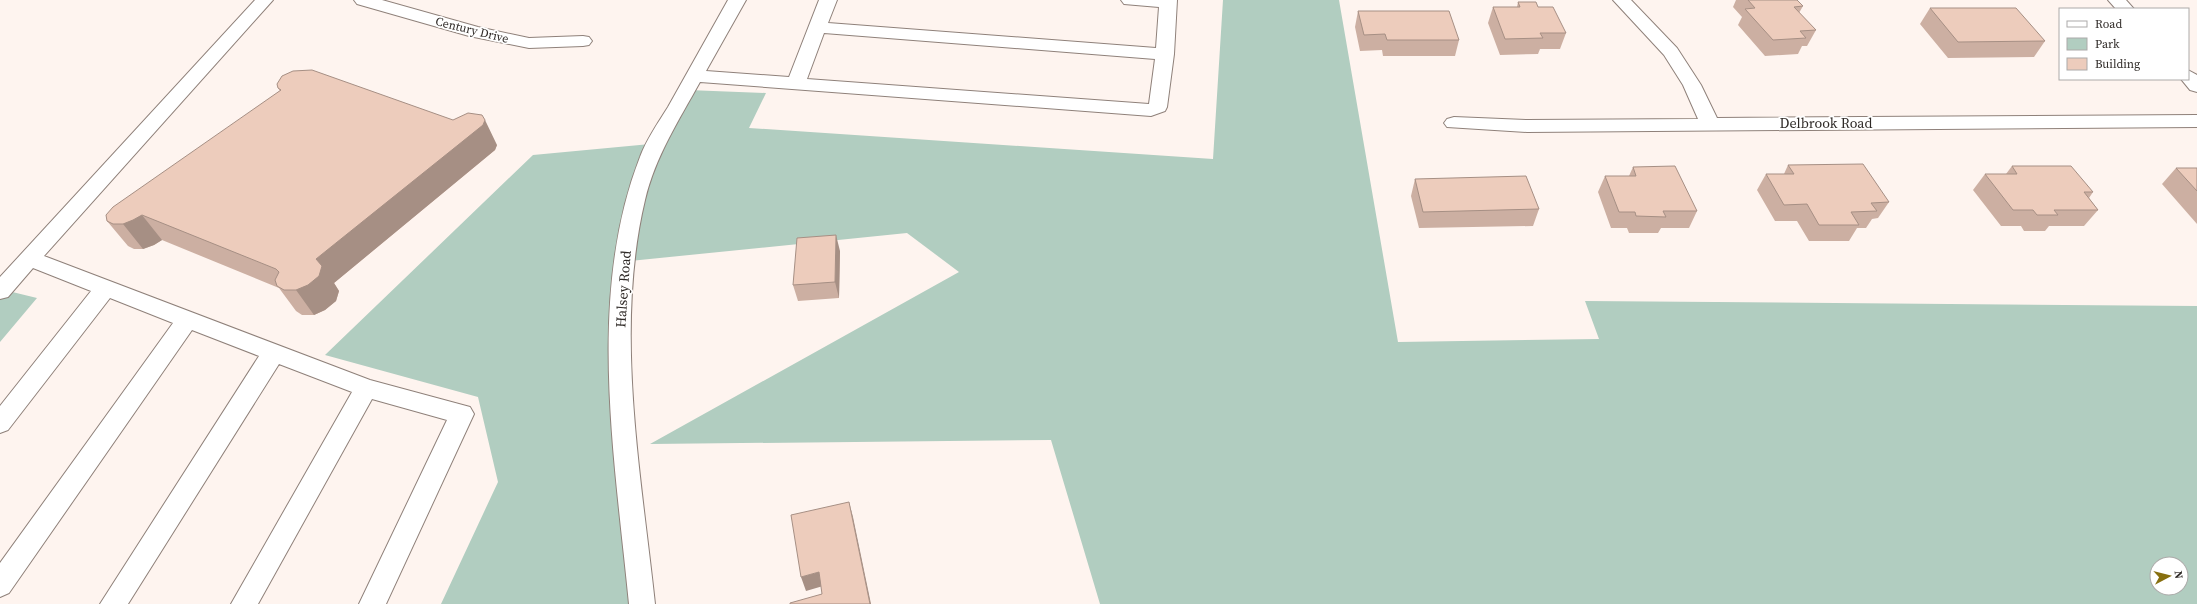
<svg xmlns="http://www.w3.org/2000/svg" width="2197" height="604" font-family="'Source Serif 4',serif">
  <style>
    .green { fill: #b1cdc0; fill-rule: evenodd }
    .lines { fill: none; stroke-linecap: round; stroke-linejoin: round }
    .minor-casing { stroke: #8f817a; stroke-width: 2 }
    .minor { fill: #fff; fill-rule: evenodd }
    .wall { fill: #ccafa2 }
    .shaded-wall { fill: #a68f84 }
    .building { fill: #edccbc; stroke: #a68f84 }
    .labels { text-anchor: middle; stroke-width: 3.5; stroke-linejoin: round; paint-order: stroke }
    .far-street-label { font-size: 12px; fill: #2f2a27; stroke: #fff }
    .street-label { font-size: 14px; fill: #2f2a27; stroke: #fff }
  </style>
  <rect width="100%" height="100%" fill="#fef4ef"/>
  <path class="green" d="M1223 0H1339L1398 342 1599 339 1585 301 2197 306V604H1100L1051 440 650 444 959 272 907 233 620 262 644 604H441L498 482 478 397 325 355 533 155 661 143 688 90 766 93 749 128 1213 159ZM2157 564H2181V588H2157Z
    M0 289 37 298 0 342Z"/>
  <g class="lines">
    <defs>
      <path id="minor" d="M255 0H273L44 256 370 380 470 407 474 414 386 604H359L447 420 372 399 258 604H231L352 392 279 364 128 604H100L259 356 192 330 9 593 0 597V563L173 323 110 298 8 430 0 433V406L91 291 33 268 8 297 0 299V277Z
        M354 0H382L478 27 529 38 583 36 589 37 592 41 589 45 583 46 529 48 469 36 357 4Z
        M728 0H746L706 71 789 77 819 0H837L828 23 1156 48 1159 7 1124 4 1121 0H1177L1174 54 1167 107 1165 111 1151 116 700 82C679 120 655 157 645 200 614 330 641 473 655 604H629C615 460 586 295 640 157 646 140 658 123 668 107 688 71 708 36 728 0ZM824 33 1155 59 1149 104 807 79Z
        M1613 0H1631L1677 48 1701 85 1717 118 2197 115V127L1527 132 1447 127 1444 123 1447 119 1454 117 1527 120 1698 119 1683 85 1664 55Z
        M2108 0H2126L2134 9H2116Z
        M2188 70 2197 75V92L2190 90 2181 79H2188Z"/>
    </defs>
    <use href="#minor" class="minor-casing"/>
    <use href="#minor" class="minor"/>
  </g>
  <path class="wall" d="M1736 0H1797L1803 6 1799 13 1816 30 1807 46H1802L1798 54 1765 56 1738 25 1742 17 1733 7Z
    M1518 2 1538 7 1566 33 1560 49H1540L1538 54 1500 55 1488 23 1493 7H1517Z
    M1930 8 2045 41 2034 57 1948 58 1920 24Z
    M1358 11 1459 40 1455 56H1383L1382 50 1360 51 1355 27Z
    M278 88 497 145 495 150 334 283 339 291 336 301 325 310 314 315H302L296 311 279 288 162 240 154 245 143 249H134L128 246 107 221 280 91Z
    M1788 165 1889 202 1878 218 1872 219 1866 228H1857L1849 241H1809L1797 221H1775L1757 190 1766 174H1784Z
    M2012 166 2093 192 2089 198 2098 210 2084 226H2049L2045 231H2024L2021 226H2001L1973 190 1985 174H2006Z
    M1633 167 1697 211 1689 228H1661L1658 233H1629L1627 228H1611L1598 192 1605 176H1629Z
    M2176 168H2197V224L2162 184Z
    M1415 179 1539 209 1533 226 1419 228 1411 196Z
    M840 251 839 298 798 301 793 285Z"/>
  <path class="shaded-wall" d="M485 120 497 145 495 150 334 283 339 291 336 301 325 310 314 315 296 290 316 259Z
    M142 215 162 240 154 245 143 249 123 224Z
    M836 235 840 251 839 298 835 282Z
    M849 502 853 517 871 604H870Z
    M819 572 823 586 806 591 801 577Z"/>
  <path class="building" d="M1748 0H1797L1803 6 1794 7 1816 30 1800 31 1806 38 1773 40 1745 9 1755 8Z
    M1518 2H1536L1538 7H1553L1566 33H1540L1543 38 1505 39 1493 7H1520Z
    M1930 8H2016L2045 41 1958 42Z
    M1358 11H1449L1459 40H1387L1385 34 1364 35Z
    M312 70 453 120 468 113 482 115 485 120 483 125 316 259 322 266 319 276 308 285 296 290H284L277 286 275 280 279 272 276 269 142 215 133 220 123 224H113L107 221 106 215 113 207 281 90 278 88 277 84 282 76 293 71Z
    M1863 164 1889 202 1871 203 1877 211 1851 212 1859 225H1819L1807 204 1784 205 1766 174H1794L1788 165Z
    M1675 166 1697 211H1663L1666 217 1636 216 1635 212H1619L1605 176H1636L1633 167Z
    M2012 166H2071L2093 192H2084L2098 210H2054L2058 215H2037L2033 210H2013L1985 174H2017Z
    M2176 168H2197V191Z
    M1526 176 1539 209 1423 212 1415 179Z
    M836 235 835 282 793 285 797 238Z
    M849 502 870 604H790V603L822 594 819 572 801 577 791 515Z"/>
  <g class="labels">
    <g class="far-street-label">
      <text transform="translate(472 30) rotate(14)" y="4">Century Drive</text>
    </g>
    <g class="street-label">
      <text x="1826" y="128">Delbrook Road</text>
      <text transform="translate(623 289) rotate(-86)" y="5">Halsey Road</text>
    </g>
  </g>
  <rect x="2059" y="8" width="130" height="72" fill="#ffffff" stroke="#acaaa9"/>
  <rect x="2067" y="21" width="20" height="6" fill="#ffffff" stroke="#acaaa9"/>
  <text x="2095" y="28" font-size="12" fill="#2f2a27">Road</text>
  <rect x="2067" y="38" width="20" height="12" fill="#b1cdc0" stroke="#acaaa9"/>
  <text x="2095" y="48" font-size="12" fill="#2f2a27">Park</text>
  <rect x="2067" y="58" width="20" height="12" fill="#edccbc" stroke="#acaaa9"/>
  <text x="2095" y="68" font-size="12" fill="#2f2a27">Building</text>
  <g transform="translate(2169 576) rotate(83)"><circle r="19" fill="#ffffff" stroke="#acaaa9"/>
  <path d="M0-3L7 15L0 10L-7 15Z" fill="#876f0f"/>
  <text y="-6" font-size="11" font-weight="bold" text-anchor="middle" fill="#2f2a27">N</text>
  </g>
</svg>
